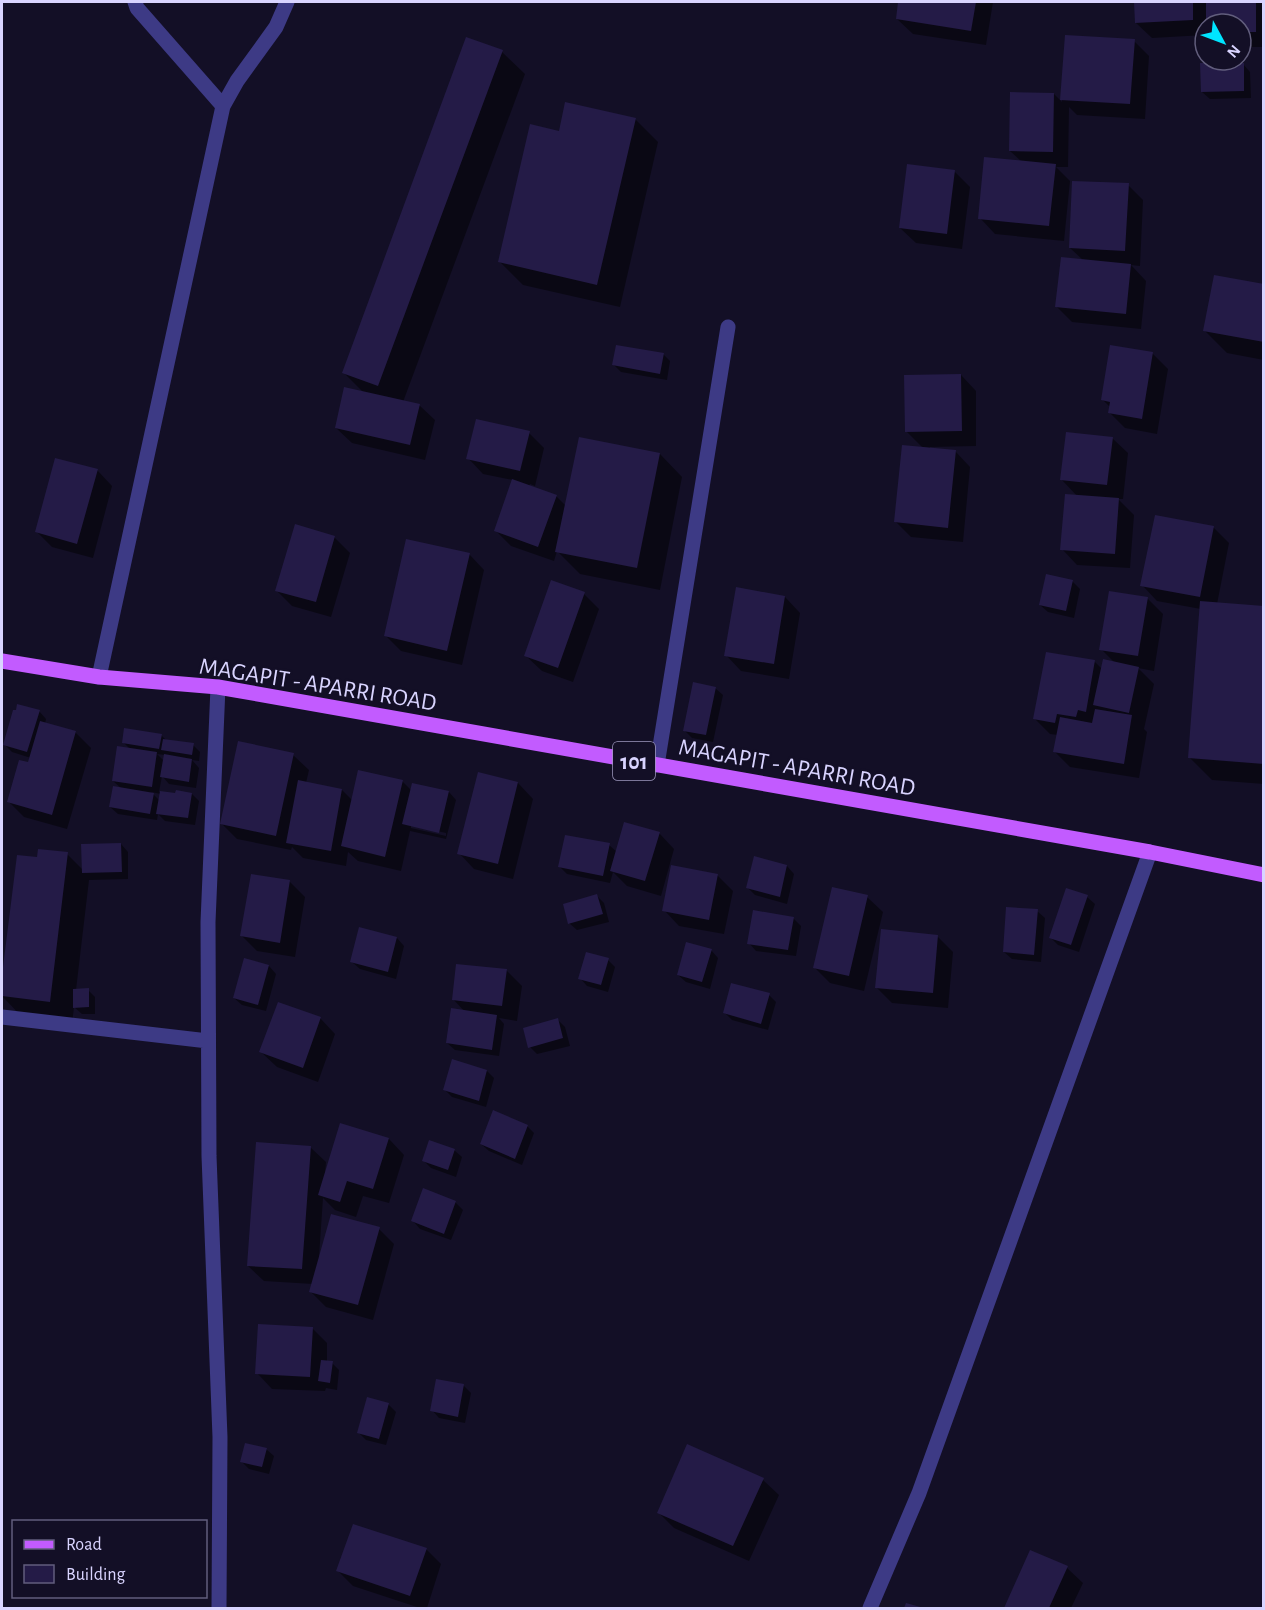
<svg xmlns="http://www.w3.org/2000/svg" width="1265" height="1610" font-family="'Alegreya Sans',sans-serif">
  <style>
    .shadow { fill: #0007; fill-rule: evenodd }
    .building { fill: #241b47 }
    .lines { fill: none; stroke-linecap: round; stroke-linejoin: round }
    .service { stroke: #3d3a85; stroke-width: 15 }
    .minor { stroke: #3d3a85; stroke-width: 15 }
    .primary { stroke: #c25bff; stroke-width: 15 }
    .labels { text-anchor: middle; stroke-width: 5; stroke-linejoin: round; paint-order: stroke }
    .shield { fill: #130f26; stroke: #9e99be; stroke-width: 1.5 }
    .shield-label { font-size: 22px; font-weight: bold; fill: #d9d4ff }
    .street-label { font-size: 24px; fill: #d9d4ff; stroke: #130f26 }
  </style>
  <rect width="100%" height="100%" fill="#130f26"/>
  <path class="shadow" d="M900 2H993L986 45 913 34 897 19Z
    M1135 2H1264V47H1241V24H1205V35L1152 38 1136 23Z
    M1066 37 1134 41 1149 56 1145 119 1077 115 1069 107 1068 167H1056L1070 181 1064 241 995 234 980 218 1022 162 1010 151 1054 94 1062 102Z
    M502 52 525 74 403 402 419 405 435 420 425 460 352 443 336 428 364 393 344 373Z
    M1243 64 1250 72 1251 98 1210 99 1202 92Z
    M635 119 658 142 620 307 523 285 500 262 560 133Z
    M955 172 970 187 962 249 916 243 900 228Z
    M1128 185 1143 200 1140 266 1131 265 1146 281 1141 329 1072 322 1056 306 1083 260 1070 248Z
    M1264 286V360L1227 353 1205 331Z
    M1112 347 1153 354 1168 369 1157 434 1125 428 1110 413V407L1103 400Z
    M663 354 670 361 667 380 621 372 614 365Z
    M961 375 976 391V446L930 447V449L955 451 970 467 963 542 911 537 896 522 923 448 906 431Z
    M529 433 544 448 535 486 530 484 529 486 556 496 566 506 660 454 682 477 660 590 580 574 557 551 554 561 511 546 496 531 513 480 483 474 468 458Z
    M1112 438 1128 453 1123 499H1118L1134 515 1130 568 1077 565 1062 549 1078 497 1061 479Z
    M97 470 112 486 93 558 52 547 37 532Z
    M1156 517 1214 528 1229 543 1217 604 1264 607V784L1212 780 1190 758 1201 609 1157 601 1142 585Z
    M334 537 350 553 331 617 292 606 276 590Z
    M469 554 484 570 462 665 401 651 385 635Z
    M1072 581 1080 589 1074 618 1048 612 1040 605Z
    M584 594 599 609 573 682 542 671 526 656Z
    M785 597 800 613 789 679 741 671 726 655Z
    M1148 599 1163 614 1154 671 1138 668 1154 684 1144 729 1147 732 1139 778 1070 767 1055 752 1058 735 1050 734 1035 719 1095 662 1102 669 1115 663 1101 649Z
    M715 688 723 695 713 742 692 738 684 730Z
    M39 711 46 719 45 724 75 732 91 748 67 829 24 817 8 801 31 758 12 752 4 744Z
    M161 735 167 741 193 745 200 752 199 761 192 760 199 768 196 788 169 784 162 776 159 792 176 795 192 794 199 801 195 825 165 821 158 814 157 820 118 814 110 807 122 789 113 781 131 750 123 742ZM157 754 165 755 164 761ZM151 792 161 794 160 801Z
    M293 755 309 770 306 783 342 790 353 801 402 781 412 791 449 792 456 800 446 839 410 831 401 871 358 861 348 852 346 866 303 858 292 847 291 850 237 839 222 824ZM411 825 446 833V836L411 828Z
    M479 773 518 783 533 799 513 879 474 869 459 853Z
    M659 833 674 849 661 896 627 886 613 872 610 883 567 874 560 867 609 845 617 852Z
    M121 844 128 852V879L89 880 76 990H88L95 997V1014H82L74 1007 72 1024 23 1018 2 996 18 857 38 859 67 854 83 870Z
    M787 866 794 874 787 904 755 895 748 888Z
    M717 875 733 891 724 934 679 926 664 910Z
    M252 876 290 882 305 897 295 957 257 951 242 936Z
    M597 896 604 903 609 922 577 930 569 923Z
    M867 897 883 912 864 991 830 983 814 967Z
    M1087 897 1095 904 1079 952 1058 945 1051 938Z
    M1037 911 1045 918 1041 962 1012 959 1004 952Z
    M793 918 801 926 796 956 756 951 749 943Z
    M938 937 953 952 948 1008 892 1003 877 988Z
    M397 938 404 946 396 979 360 969 352 962Z
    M711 950 718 958 710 989 686 982 678 975Z
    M245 960 269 966 276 974 266 1011 242 1005 234 998Z
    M608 960 615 967 608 992 587 986 580 978Z
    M506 970 522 986 517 1021 499 1018 504 1024 499 1056 455 1050 447 1043 465 1012 453 999Z
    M769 995 776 1002 768 1030 732 1020 724 1012Z
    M320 1018 335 1034 318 1082 277 1067 261 1052Z
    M557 1019 565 1027 570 1046 537 1054 530 1047Z
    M487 1071 494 1078 486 1107 452 1097 445 1090Z
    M341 1125 389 1139 404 1155 389 1203 363 1196 356 1217 335 1210 323 1198 319 1257 379 1229 394 1244 373 1320 326 1307 311 1292 313 1284 264 1281 248 1266 310 1147 326 1162 325 1173Z
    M527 1126 534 1133 522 1165 489 1151 481 1144Z
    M454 1150 462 1157 456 1177 431 1168 424 1161Z
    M455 1202 463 1210 451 1240 420 1229 413 1221Z
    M312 1328 327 1343V1362L332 1363 339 1370 337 1390 326 1388 325 1391 272 1389 257 1373Z
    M464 1386 471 1393 465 1423 439 1418 432 1410Z
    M388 1404 396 1412 386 1445 366 1440 358 1432Z
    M266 1449 274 1456 269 1474 249 1469 242 1462Z
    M763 1480 779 1495 749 1561 674 1528 658 1512Z
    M426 1549 441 1564 427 1608H420L353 1586 338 1571Z
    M1031 1552 1067 1568 1083 1583 1071 1608H1006Z"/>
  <path class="building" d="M898 2H976L971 31 896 19Z
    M1134 2H1193V20L1135 23Z
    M1206 2H1256V32H1241V24H1206Z
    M1065 35 1135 39 1130 104 1060 100Z
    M466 37 503 50 378 386 342 373Z
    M1200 63H1244V91L1201 92Z
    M1010 92 1054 93 1053 152 1009 151Z
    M565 102 636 118 597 285 498 262 530 124 559 131Z
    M984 157 1056 164 1049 226 978 219Z
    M907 164 955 170 947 234 899 228Z
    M1072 181 1129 183 1125 251 1069 248Z
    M1061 257 1131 264 1126 314 1055 307Z
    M1214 275 1264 284V342L1203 331Z
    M616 345 664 353 660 374 612 365Z
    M1110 345 1153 352 1142 419 1108 413 1110 402 1101 400Z
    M961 374 962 431 905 432 904 375Z
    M344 387 420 404 410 445 335 428Z
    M476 419 530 431 520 471 466 459Z
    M1066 432 1113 437 1107 485 1060 480Z
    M579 437 660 453 637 568 555 552Z
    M902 445 956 450 948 528 894 522Z
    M55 458 98 469 77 544 35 532Z
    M512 479 557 495 538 547 494 531Z
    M1065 494 1119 498 1115 554 1060 550Z
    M1155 515 1214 526 1200 597 1140 586Z
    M295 524 335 536 316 602 275 591Z
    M406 539 470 553 447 651 384 636Z
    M1046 574 1073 580 1066 611 1039 605Z
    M551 580 585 592 558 668 524 656Z
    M736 587 785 596 774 664 724 656Z
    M1109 591 1148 597 1138 656 1099 650Z
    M1200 601 1264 606V764L1188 758Z
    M1046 652 1095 660 1086 712 1078 710 1076 717 1057 714 1055 723 1033 719Z
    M1103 659 1139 667 1129 713 1093 705Z
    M693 682 716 687 706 735 683 731Z
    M17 704 40 710 27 752 3 745 13 710H16Z
    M1095 709 1132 715 1124 764 1053 752 1060 717 1092 723Z
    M40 721 76 731 52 815 7 802 19 760 28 762Z
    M124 728 162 734 159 749 122 743Z
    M163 739 194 743 192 755 161 750Z
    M238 741 294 753 276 836 220 824Z
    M117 746 157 752 152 787 112 781Z
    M164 754 192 759 189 782 160 777Z
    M358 770 403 780 385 857 341 846Z
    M478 772 518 782 498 864 457 854Z
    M298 780 342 789 331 851 286 843Z
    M412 783 449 791 439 833 402 824Z
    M113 786 154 793 150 814 109 807Z
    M176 790 192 793 188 818 156 814 160 791 175 793Z
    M624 822 660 832 645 881 610 871Z
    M565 835 610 843 603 876 558 867Z
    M121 843 122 872 82 873 81 844Z
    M38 849 68 852 50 1002 2 996V975L17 855 37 857Z
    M754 856 787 865 780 897 746 888Z
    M671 865 718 874 709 920 662 911Z
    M251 874 290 880 280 943 240 936Z
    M832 887 868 895 849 976 813 968Z
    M1066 888 1088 895 1071 945 1049 938Z
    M597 894 603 914 568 924 563 904Z
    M1006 907 1038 909 1034 955 1003 952Z
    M753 910 794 917 788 950 747 944Z
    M359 927 397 937 388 972 350 962Z
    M881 929 938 935 933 993 875 988Z
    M686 942 712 949 702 982 677 975Z
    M586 952 609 958 601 985 578 979Z
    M244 958 269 965 258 1005 233 998Z
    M456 964 507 969 502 1006 452 1000Z
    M731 983 770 993 761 1024 723 1013Z
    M89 988V1007L73 1008V989Z
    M278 1002 321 1017 303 1068 259 1052Z
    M451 1008 497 1015 492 1050 446 1043Z
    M558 1018 563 1038 528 1048 523 1028Z
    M452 1059 487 1070 479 1101 443 1090Z
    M493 1110 528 1125 515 1159 480 1144Z
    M340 1123 389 1138 373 1189 347 1181 340 1202 318 1195Z
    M429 1140 455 1149 448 1170 422 1161Z
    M256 1142 311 1146 302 1269 247 1266Z
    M423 1188 456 1201 444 1234 411 1221Z
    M331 1214 380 1227 358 1305 309 1292Z
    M258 1324 313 1327 310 1377 255 1374Z
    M321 1360 333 1361 330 1383 318 1381Z
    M436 1379 464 1384 458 1417 430 1411Z
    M367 1397 389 1403 379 1439 357 1433Z
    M245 1443 267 1448 262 1467 240 1462Z
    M687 1444 764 1478 733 1546 657 1513Z
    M353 1524 427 1548 410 1596 336 1571Z
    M1030 1550 1068 1566 1049 1608H1004Z
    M906 1603 924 1608H904Z"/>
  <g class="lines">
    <path class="service" d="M657 765 728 327"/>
    <path class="minor" d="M135 2 137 8 223 106
      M99 677 223 106 237 81 276 27 287 2
      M218 687 208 922 209 1156 220 1437 219 1608
      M2 1017 208 1041
      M870 1608 919 1493 1150 852"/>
    <path class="primary" d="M2 661 99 677 218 687 1150 852 1264 875"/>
  </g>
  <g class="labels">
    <rect class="shield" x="613" y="742" width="42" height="38" rx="4.5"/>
    <g class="shield-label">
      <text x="634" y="769">101</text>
    </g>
    <g class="street-label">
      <text transform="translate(318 684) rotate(9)" y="8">MAGAPIT - APARRI ROAD</text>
      <text transform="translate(797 767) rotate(10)" y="8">MAGAPIT - APARRI ROAD</text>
    </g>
  </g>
  <rect width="1265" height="1610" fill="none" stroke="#d9d4ff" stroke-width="6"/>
  <rect x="12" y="1520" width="195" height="78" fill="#130f26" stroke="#625e7d" stroke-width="1.5"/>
  <rect x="24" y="1540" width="30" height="9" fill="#c25bff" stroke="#625e7d" stroke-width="1.5"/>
  <text x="66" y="1550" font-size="18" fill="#d9d4ff">Road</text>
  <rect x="24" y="1565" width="30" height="18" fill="#241b47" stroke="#625e7d" stroke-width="1.5"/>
  <text x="66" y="1580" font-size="18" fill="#d9d4ff">Building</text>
  <g transform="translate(1223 42) rotate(131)"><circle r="28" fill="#130f26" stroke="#625e7d" stroke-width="1.5"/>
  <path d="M0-4.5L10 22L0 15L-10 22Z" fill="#00e5ff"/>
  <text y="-9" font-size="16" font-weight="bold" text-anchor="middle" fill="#d9d4ff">N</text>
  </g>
</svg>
